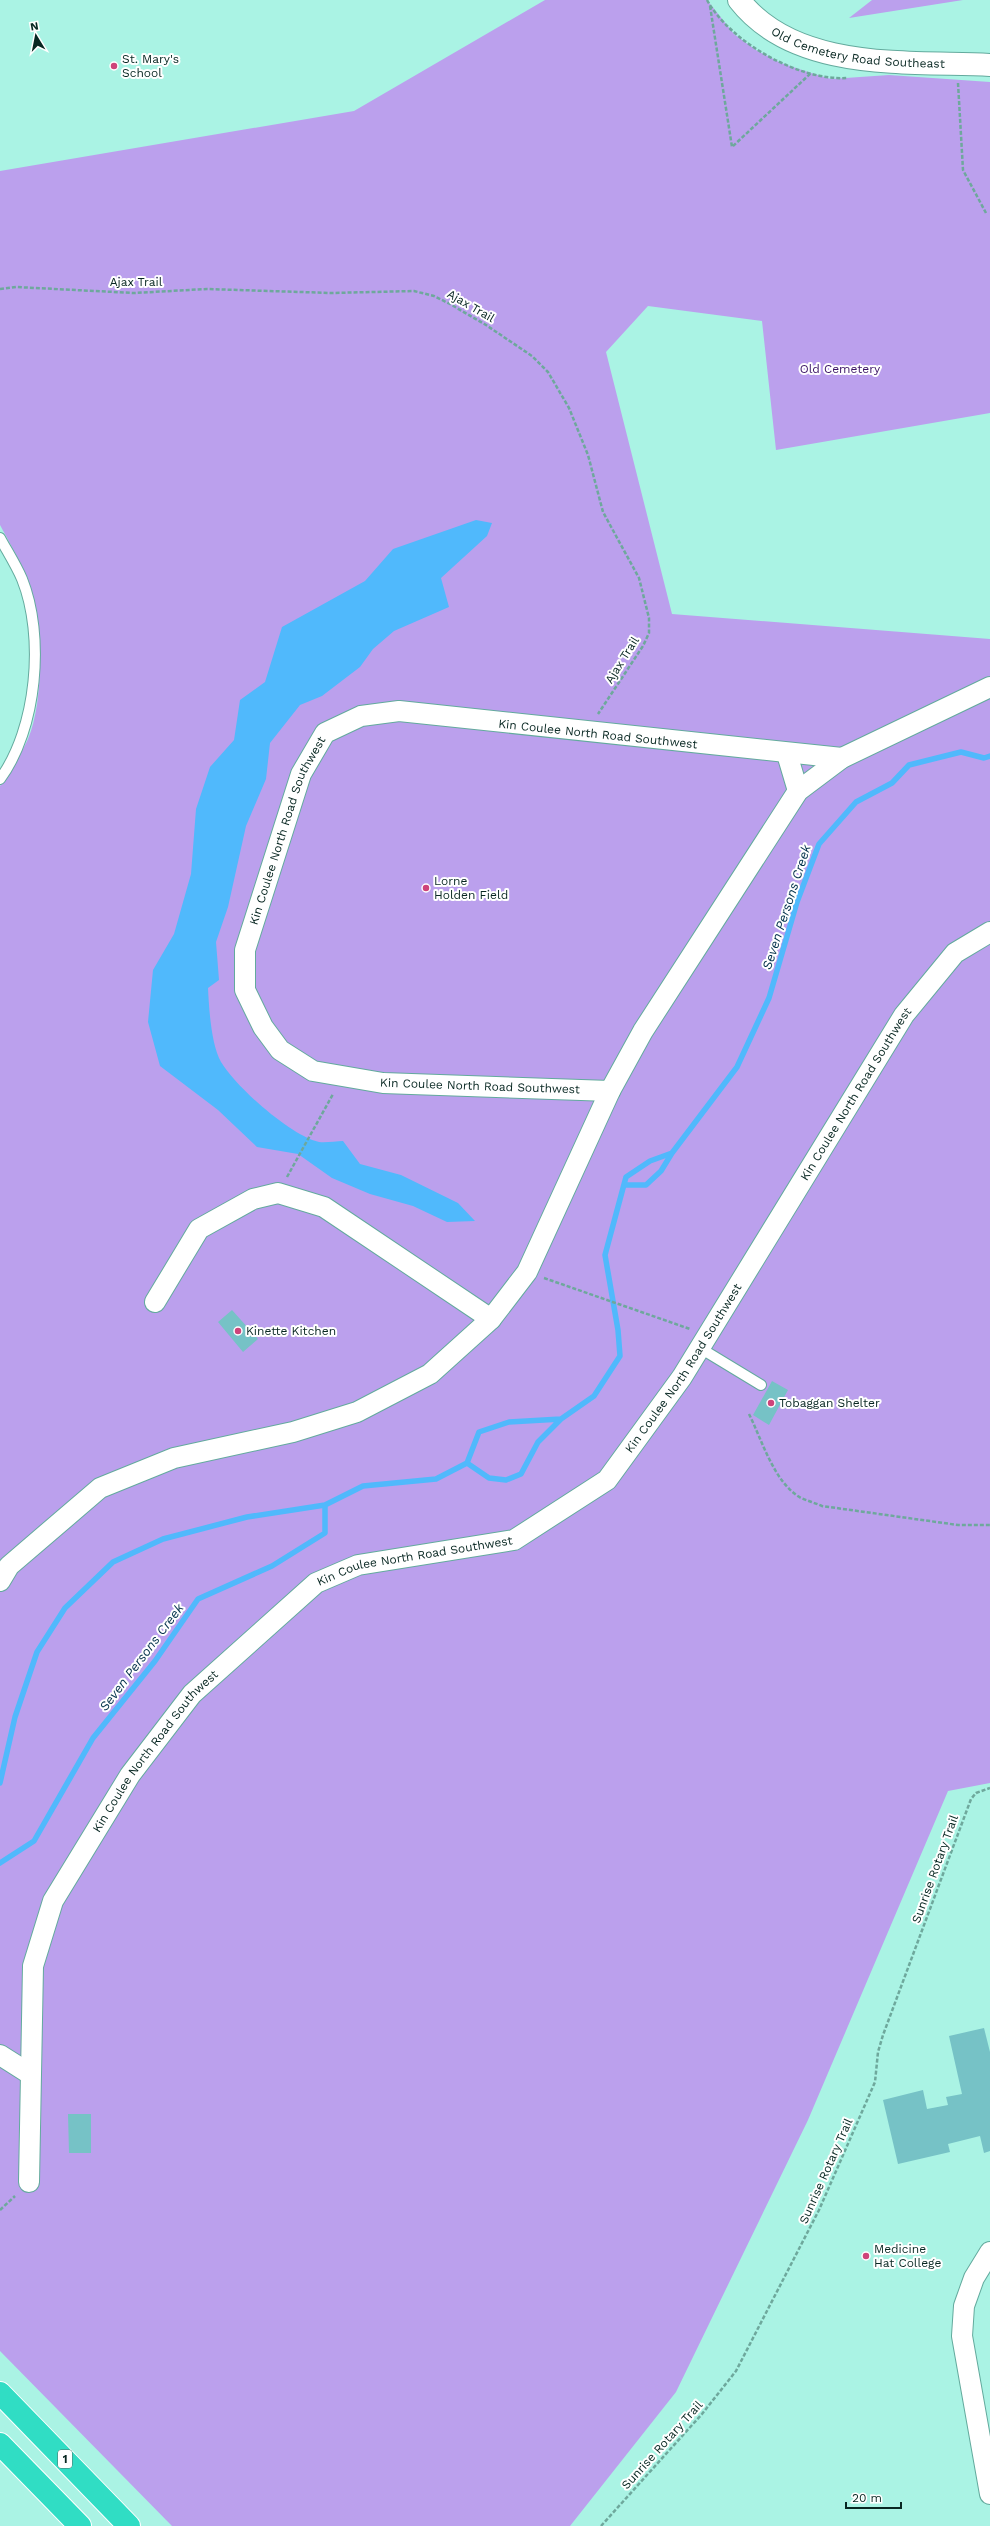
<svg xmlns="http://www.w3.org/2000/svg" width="990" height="2526" font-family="'Work Sans',sans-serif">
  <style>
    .green { fill: #bba0ed }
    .water { fill: #50b9fc }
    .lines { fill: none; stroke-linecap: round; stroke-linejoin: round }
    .stream { stroke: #50b9fc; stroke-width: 5.5 }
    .building { fill: #76c2c6 }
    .service-casing { stroke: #63aa9d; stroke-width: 12 }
    .minor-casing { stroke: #63aa9d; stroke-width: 22 }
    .tertiary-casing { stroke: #63aa9d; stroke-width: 24 }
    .motorway-casing { stroke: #fff; stroke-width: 24 }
    .path { stroke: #6ea89c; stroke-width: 2.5; stroke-dasharray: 4 2; stroke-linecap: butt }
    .service { stroke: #fff; stroke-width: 10 }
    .minor { stroke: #fff; stroke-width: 20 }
    .tertiary { stroke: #fff; stroke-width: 22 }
    .motorway { stroke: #30ddc4; stroke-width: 22 }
    .poi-dot { fill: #ce437a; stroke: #fff; stroke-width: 1.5 }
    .labels { text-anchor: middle; stroke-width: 4; stroke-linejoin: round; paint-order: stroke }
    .shield { fill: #fff; stroke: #526864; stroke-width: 1 }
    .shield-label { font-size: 11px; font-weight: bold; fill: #082722 }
    .street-label { font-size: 12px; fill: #082722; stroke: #fff }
    .poi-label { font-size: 12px; fill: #082722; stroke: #fff; text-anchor: start }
    .park-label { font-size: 12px; fill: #391163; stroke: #fff }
    .water-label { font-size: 13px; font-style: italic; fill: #02314b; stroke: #fff }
  </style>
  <rect width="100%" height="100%" fill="#aaf3e4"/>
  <path class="green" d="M545 0H707L734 34 756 50 781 63 811 73 831 79 889 75 990 82V413L776 450 762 321 648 306 606 352 672 614 990 639V1783L948 1791 808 2120 676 2392 570 2526H172L0 2351V786C11 771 20 756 28 739 45 699 43 617 27 577 19 559 9 542 0 525V171L354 111Z
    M872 0H963L849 18Z"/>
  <path class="water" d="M476 520 492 523 487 536 441 578 449 607 394 631 373 649 360 667 322 696 300 705 270 743 266 779 246 826 228 907 216 942 219 980 208 988C209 1008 211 1044 221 1062 236 1087 291 1136 319 1142 326 1143 336 1141 343 1141L360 1164 401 1175 458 1203 475 1221 447 1222 413 1206 370 1194 332 1178 298 1154 257 1147 218 1110 160 1066 148 1022 153 970 174 934 191 874 196 809 210 767 234 740 240 700 265 682 282 627 365 581 393 549Z"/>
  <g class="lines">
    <path class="stream" d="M624 1185H646L661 1171 672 1153
      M467 1463 489 1478 506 1480 521 1474 538 1442 561 1419
      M0 1783 15 1717 37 1652 65 1608 113 1562 163 1539 247 1517 325 1505 363 1486 436 1479 467 1463 479 1432 509 1422 561 1419 594 1396 620 1356 618 1330 605 1255 626 1177 650 1161 672 1153 737 1067 769 998 797 902 819 844 856 802 892 783 909 765 961 752 984 758 990 756
      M0 1863 34 1841 93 1738 155 1661 198 1599 272 1566 325 1533V1505"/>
  </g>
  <path class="building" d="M232 1310 258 1339 243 1352 218 1322Z
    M772 1381 788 1390 769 1425 753 1415Z
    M984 2028 990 2052V2151L984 2153 980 2136 948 2144 950 2152 898 2164 883 2100 923 2090 927 2109 948 2105 946 2097 962 2094 949 2036Z
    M68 2114H91V2153H69Z"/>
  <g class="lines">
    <defs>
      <path id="service" d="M0 538C7 551 16 565 22 579 45 636 37 729 0 779
        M700 1348 761 1385"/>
      <g id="minor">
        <path d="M787 754 798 791"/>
        <path id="s1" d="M610 1091 383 1083 313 1071 280 1050 263 1027 245 990V950L301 774 325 733 361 716 399 711 842 758"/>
        <path d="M155 1302 199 1229 253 1199 278 1193 324 1207 491 1319"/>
        <path d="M0 1581 9 1566 100 1488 174 1458 293 1432 357 1412 430 1374 491 1319 527 1272 610 1091 643 1031 798 791 842 758 990 687"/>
        <path d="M0 2055 30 2074"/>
        <path id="s2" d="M29 2182 33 1966 53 1901 130 1775 192 1694 316 1583 358 1565 514 1540 607 1480 682 1377 904 1015 955 953 990 932"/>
        <path d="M990 2252 974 2278 964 2306 962 2336 990 2494"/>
      </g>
      <g id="tertiary">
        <path id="s3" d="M739 0C795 72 908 61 990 65"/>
      </g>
      <path id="motorway" d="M0 2393 129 2526
        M0 2444 80 2526"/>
    </defs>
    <use href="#service" class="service-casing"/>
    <use href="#minor" class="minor-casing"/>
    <use href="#tertiary" class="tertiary-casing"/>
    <use href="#motorway" class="motorway-casing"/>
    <path class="path" d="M707 0C730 42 799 81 847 78
      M710 6 732 147 811 73
      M958 83 963 170 986 213
      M0 289 16 287 134 293 207 289 331 293 414 291 434 296 450 304 486 325 532 356 548 372 569 408 588 455 603 512 639 578 649 618V633L643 646 598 714
      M287 1177 333 1094
      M544 1278 690 1329
      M749 1414C762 1440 774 1483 801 1498 808 1501 815 1503 822 1506L958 1525H990
      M0 2210 15 2196
      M601 2526 702 2414 736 2371 819 2210 875 2082 878 2052 883 2035 971 1799 976 1793 990 1788"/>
    <use href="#service" class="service"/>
    <use href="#minor" class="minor"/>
    <use href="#tertiary" class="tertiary"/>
    <use href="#motorway" class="motorway"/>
  </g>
  <g class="poi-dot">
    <circle cx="114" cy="66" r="4"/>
    <circle cx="426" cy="888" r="4"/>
    <circle cx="238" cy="1331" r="4"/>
    <circle cx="771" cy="1403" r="4"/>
    <circle cx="866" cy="2256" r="4"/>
  </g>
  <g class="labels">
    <rect class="shield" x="58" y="2450" width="14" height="18" rx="3"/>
    <g class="shield-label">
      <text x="65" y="2463">1</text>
    </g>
    <g class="street-label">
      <text dy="4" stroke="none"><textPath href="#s3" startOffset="134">Old Cemetery Road Southeast</textPath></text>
      <text x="136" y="286">Ajax Trail</text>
      <text transform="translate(471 306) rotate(30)" y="4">Ajax Trail</text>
      <text transform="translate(622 660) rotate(-58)" y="4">Ajax Trail</text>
      <text transform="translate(598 734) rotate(6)" y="4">Kin Coulee North Road Southwest</text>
      <text dy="4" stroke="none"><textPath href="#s1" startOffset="574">Kin Coulee North Road Southwest</textPath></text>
      <text transform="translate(480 1086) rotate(2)" y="4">Kin Coulee North Road Southwest</text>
      <text dy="4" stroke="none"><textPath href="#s2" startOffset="1474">Kin Coulee North Road Southwest</textPath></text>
      <text dy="4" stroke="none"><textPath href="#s2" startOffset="1150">Kin Coulee North Road Southwest</textPath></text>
      <text dy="4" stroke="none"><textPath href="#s2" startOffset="802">Kin Coulee North Road Southwest</textPath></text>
      <text dy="4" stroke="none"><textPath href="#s2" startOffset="466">Kin Coulee North Road Southwest</textPath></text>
      <text transform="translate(935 1869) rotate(-70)" y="4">Sunrise Rotary Trail</text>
      <text transform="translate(826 2171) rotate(-66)" y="4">Sunrise Rotary Trail</text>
      <text transform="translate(662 2445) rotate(-48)" y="4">Sunrise Rotary Trail</text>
    </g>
    <g class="poi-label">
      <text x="122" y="63">St. Mary's<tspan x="122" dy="14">School</tspan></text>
      <text x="434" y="885">Lorne<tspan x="434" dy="14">Holden Field</tspan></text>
      <text x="246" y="1335">Kinette Kitchen</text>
      <text x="779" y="1407">Tobaggan Shelter</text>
      <text x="874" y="2253">Medicine<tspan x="874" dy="14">Hat College</tspan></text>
    </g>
    <g class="park-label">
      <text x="840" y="373">Old Cemetery</text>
    </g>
    <g class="water-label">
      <text transform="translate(786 907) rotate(-72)" y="5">Seven Persons Creek</text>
      <text transform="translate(141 1657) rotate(-53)" y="5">Seven Persons Creek</text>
    </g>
  </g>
  <g transform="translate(36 36) rotate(350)" stroke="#ffffff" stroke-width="3" paint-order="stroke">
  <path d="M0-3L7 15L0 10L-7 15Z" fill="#082722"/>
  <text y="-6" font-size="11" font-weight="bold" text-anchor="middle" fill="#082722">N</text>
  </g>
  <path d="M846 2502v6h55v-6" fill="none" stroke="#082722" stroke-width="2"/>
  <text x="852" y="2502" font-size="12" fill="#082722" stroke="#ffffff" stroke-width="3" paint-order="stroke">20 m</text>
</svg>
